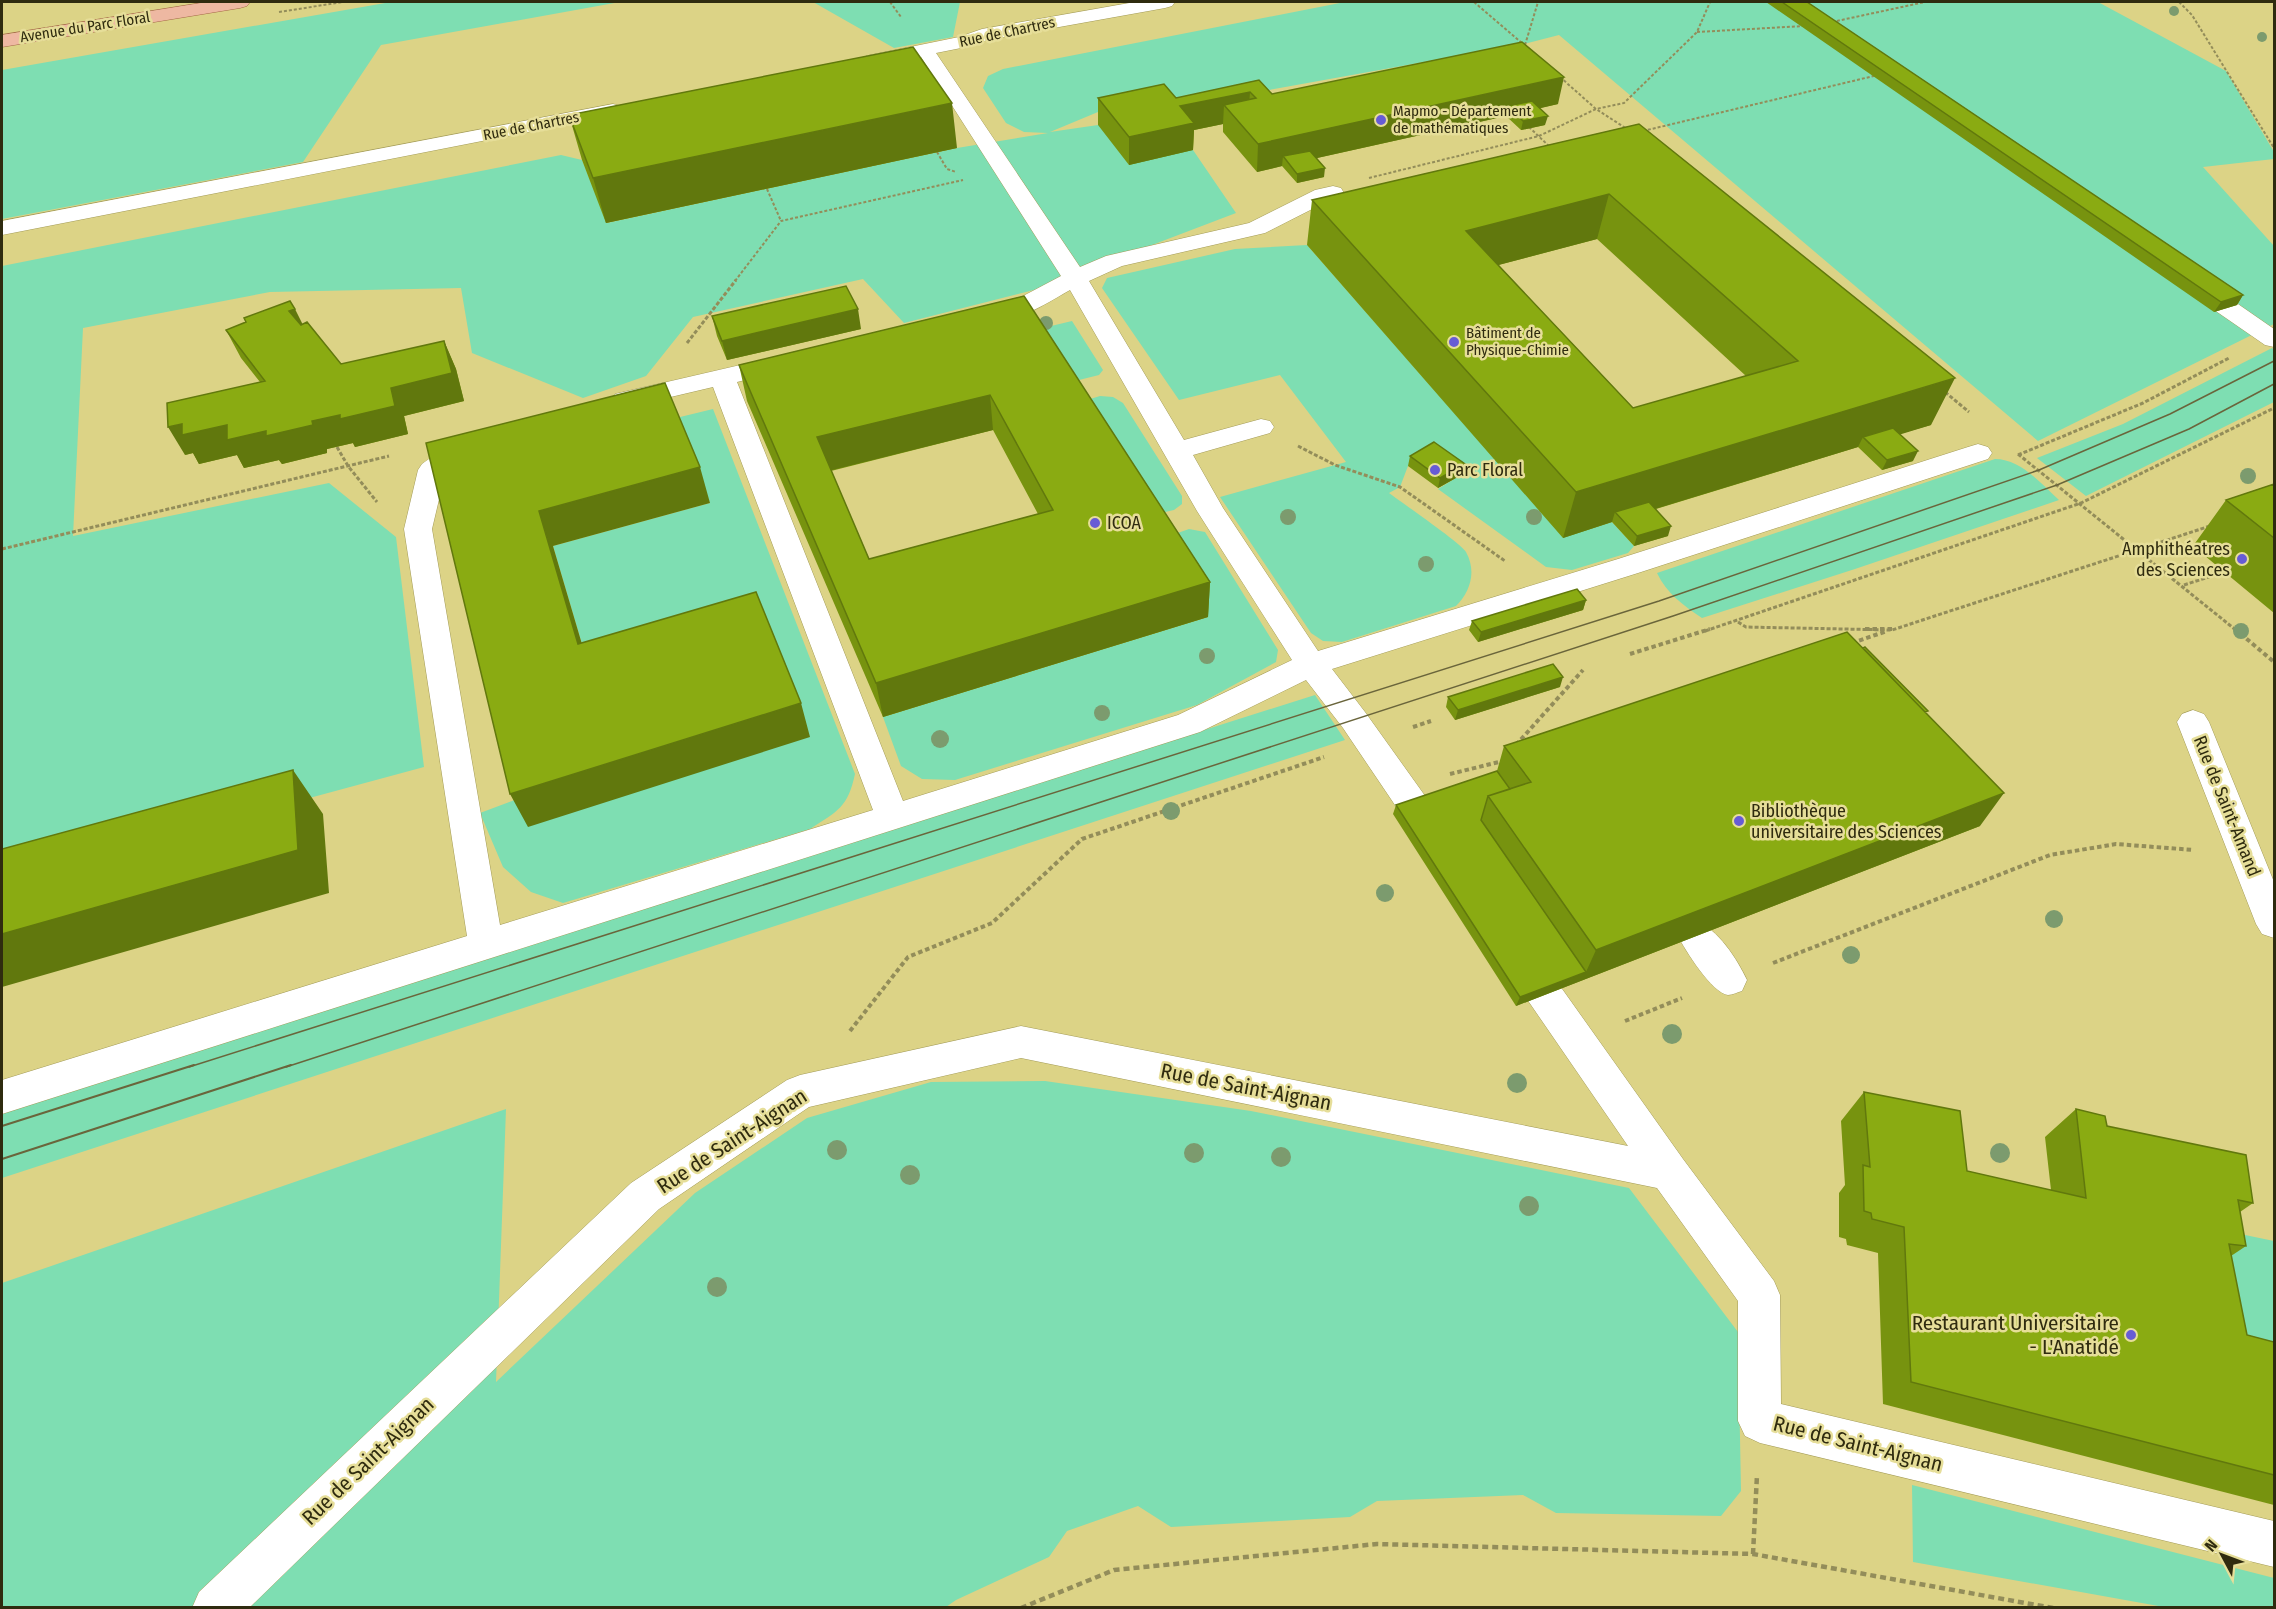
<svg xmlns="http://www.w3.org/2000/svg" width="2276" height="1609" font-family="'Fira Sans Condensed',sans-serif">
  <style>
    .built { fill: #dcd386 }
    .green { fill: #7edeb2 }
    .lines { fill: none; stroke-linecap: round; stroke-linejoin: round }
    .minor-casing { stroke: #a39b58; stroke-width: 1 }
    .major-casing { stroke: #a36746; stroke-width: 1 }
    .path-far3 { stroke: #938d5a; stroke-width: 2; stroke-dasharray: 3 2; stroke-linecap: butt }
    .path-far2 { stroke: #938d5a; stroke-width: 3; stroke-dasharray: 4 2; stroke-linecap: butt }
    .path-far1 { stroke: #938d5a; stroke-width: 4; stroke-dasharray: 4.5 3; stroke-linecap: butt }
    .path { stroke: #938d5a; stroke-width: 4.5; stroke-dasharray: 6 4; stroke-linecap: butt }
    .minor { fill: #fff; fill-rule: evenodd }
    .major { fill: #eeb8a2; fill-rule: evenodd }
    .tram-far1 { stroke: #6a653b; stroke-width: 1.5 }
    .tram { stroke: #6a653b; stroke-width: 2 }
    .tree { fill: #7c9b6e }
    .wall { fill: #77930f; fill-rule: evenodd }
    .shaded-wall { fill: #61780d }
    .building { fill: #8aab12; stroke: #61780d; stroke-width: 1.5; fill-rule: evenodd }
    .poi-dot { fill: #675cd5; stroke: #e6de99; stroke-width: 2 }
    .labels { text-anchor: middle; stroke-width: 5; stroke-linejoin: round; paint-order: stroke }
    .far-street-label { font-size: 15px; fill: #2f2b0f; stroke: #e6de99 }
    .far-poi-label { font-size: 15px; fill: #2f2b0f; stroke: #e6de99; text-anchor: start }
    .poi-label { font-size: 18px; fill: #2f2b0f; stroke: #e6de99; text-anchor: start }
    .street-label { font-size: 18px; fill: #2f2b0f; stroke: #e6de99 }
    .near-street-label { font-size: 21px; fill: #2f2b0f; stroke: #e6de99 }
    .near-poi-label { font-size: 21px; fill: #2f2b0f; stroke: #e6de99; text-anchor: end }
  </style>
  <rect width="100%" height="100%" fill="#e6de99"/>
  <path class="built" d="M2 2H2274V1607H2Z"/>
  <path class="green" d="M391 2H620L381 45 303 162 2 219V70Z
    M813 2H960L953 37 894 48Z
    M1345 2H2098L2226 71 2274 152V159L2203 167 2274 246V324L2038 441 1559 35 1524 44 1169 108 1144 99 1098 112 1050 132 1098 125 1193 150 1236 213 1034 290 904 323 863 279 693 317 646 376 583 398 472 353 461 288 270 292 83 328 73 536 329 483 396 537 424 767 2 881V266L561 155 582 160 607 223 957 148 1048 133 1024 132 1006 123 983 88 988 76 1003 69Z
    M1307 245 1563 537 1612 522 1634 546 1628 553 1572 570 1546 567 1438 489 1462 474 1408 466 1400 487 1389 493C1401 502 1462 544 1466 552 1477 572 1470 592 1456 606L1342 642 1323 641 1311 633 1220 497 1346 462 1280 375 1179 400 1102 288 1107 278 1235 249Z
    M1072 321 1103 370 1099 375 1059 385 1026 332Z
    M2272 348 2274 350V402L2086 496 2037 458 2123 424Z
    M1100 396 1113 397 1123 403 1182 496V504L1174 510 1143 517 1071 405Z
    M713 409 855 774C848 807 838 811 810 829L563 903 531 892 503 867 480 813 520 798 592 678 553 546 710 503 676 418Z
    M1995 459C2021 459 2041 484 2059 500L1855 569 1702 618C1683 605 1667 594 1657 573Z
    M1189 529 1205 532 1278 650 1276 662 1197 705 955 780 922 779 901 766 883 717 1208 617 1158 540Z
    M1315 695 1345 740 2 1178V1111Z
    M1045 1081 1251 1111 1629 1188 1738 1332 1741 1491 1721 1516 1556 1513 1523 1495 1377 1501 1350 1517 1171 1527 1138 1506 1067 1531 1049 1557 956 1600 946 1607H2V1283L506 1109 496 1382 695 1193 807 1118 931 1082Z
    M2216 1229 2274 1241V1409L2208 1271Z
    M1912 1485 2274 1578V1607H2164L1913 1562Z"/>
  <g class="lines">
    <defs>
      <path id="minor" d="M1135 2H1175L1172 6 1165 8 987 40 971 46 936 53 1080 267 1106 256 1249 223 1315 190 1333 186 1341 188 1344 193 1341 198 1330 200 1265 233 1122 266 1089 281 1184 440 1261 419 1270 421 1274 427 1270 433 1193 455 1223 508 1318 651 1618 559 1968 447 1978 444 1988 447 1992 453 1988 459 1638 573 1332 669 1365 712 1448 828 1453 838 1448 848 1436 851 1424 848 1343 728 1306 680 1200 732 2 1114V1080L467 936 404 529 418 470 422 464C439 453 459 434 480 440L483 446 480 452 445 474 432 529 500 925 873 810 713 387 624 408 615 406 611 400 615 394 784 355 793 358 797 363 793 368 737 382 903 801 1178 715 1292 660 1197 511 1070 290C1045 304 1008 329 978 321L975 316 978 311 1010 303 1061 276 921 57 873 66 866 64 863 60 866 56 959 37 982 29Z
        M613 104 620 106 624 110 620 114 2 235V221Z
        M2190 275 2199 277 2274 329V347L2265 345 2181 287 2178 282 2181 277Z
        M2193 710 2204 714 2209 722 2274 882V938L2262 934 2256 924 2177 722 2182 714Z
        M1696 921C1718 929 1737 959 1747 980L1742 991C1738 992 1732 995 1728 995 1712 993 1685 950 1678 936L1684 926Z
        M1520 944 1533 948 1683 1159 1774 1281 1780 1295 1781 1404 2274 1521V1567L1760 1443 1745 1436 1738 1421V1301L1657 1188 1021 1058 809 1107 659 1209 249 1608H192L199 1592 631 1183 787 1080 800 1075 1021 1026 1628 1146 1507 970 1502 959 1507 948Z"/>
      <path id="major" d="M207 2H250L247 6 240 8 2 47V35Z"/>
    </defs>
    <use href="#minor" class="minor-casing"/>
    <use href="#major" class="major-casing"/>
    <path class="path-far3" d="M890 2 901 17
      M1474 2 1523 44
      M2179 2 2192 15 2274 148
      M279 12 343 2
      M1832 22 1925 2
      M1697 32 1804 26
      M1525 45 1538 2
      M1560 77 1596 109 1627 129
      M1529 127 1552 149
      M1643 131 1878 75
      M937 152 947 169 956 172
      M1369 178 1539 136 1596 109 1624 103 1697 32 1710 2
      M767 189 781 221
      M735 281 781 221 963 180"/>
    <path class="path-far2" d="M687 343 736 280
      M1945 392 1969 412
      M1298 446 1335 465 1400 487 1505 561
      M337 447 348 466 377 502
      M2018 454 2237 631
      M2018 455 2143 403 2229 358
      M2 549 389 456
      M2184 585 2224 572
      M1738 622 1746 627 1892 630 2210 526
      M1705 631 2081 503 2274 408"/>
    <path class="path-far1" d="M1865 629H1894
      M2235 629 2274 662
      M1852 643 1887 631
      M1630 654 1710 629
      M1413 727 1431 721
      M1516 745 1583 670
      M1450 774 1503 761
      M1773 963 2050 855 2116 844 2194 850
      M1625 1021 1682 998
      M850 1031 908 957 992 923 1082 839 1324 757"/>
    <path class="path" d="M1753 1554 1757 1475
      M1021 1608 1114 1570 1377 1544 1753 1554 2053 1608"/>
    <use href="#minor" class="minor"/>
    <use href="#major" class="major"/>
    <path class="tram-far1" d="M189 1067 1659 601 2039 470 2170 414 2274 361
      M286 1067 1673 616 2057 485 2189 429 2274 384"/>
    <path class="tram" d="M2 1126 194 1065
      M2 1159 291 1065"/>
  </g>
  <g class="tree">
    <circle cx="2174" cy="11" r="5"/>
    <circle cx="2262" cy="37" r="5"/>
    <circle cx="1046" cy="323" r="7"/>
    <circle cx="2248" cy="476" r="8"/>
    <circle cx="1288" cy="517" r="8"/>
    <circle cx="1534" cy="517" r="8"/>
    <circle cx="1426" cy="564" r="8"/>
    <circle cx="2241" cy="631" r="8"/>
    <circle cx="1207" cy="656" r="8"/>
    <circle cx="1102" cy="713" r="8"/>
    <circle cx="940" cy="739" r="9"/>
    <circle cx="1171" cy="811" r="9"/>
    <circle cx="1385" cy="893" r="9"/>
    <circle cx="2054" cy="919" r="9"/>
    <circle cx="1851" cy="955" r="9"/>
    <circle cx="1672" cy="1034" r="10"/>
    <circle cx="1517" cy="1083" r="10"/>
    <circle cx="837" cy="1150" r="10"/>
    <circle cx="1194" cy="1153" r="10"/>
    <circle cx="2000" cy="1153" r="10"/>
    <circle cx="1281" cy="1157" r="10"/>
    <circle cx="910" cy="1175" r="10"/>
    <circle cx="1529" cy="1206" r="10"/>
    <circle cx="717" cy="1287" r="10"/>
  </g>
  <path class="wall" d="M1766 2H1807L2243 295 2237 305 2214 312Z
    M1259 80 1272 94 1558 104 1540 108 1545 125 1521 130 1506 116 1317 158 1324 177 1297 183 1282 166 1257 172 1223 132V124L1194 130 1193 150 1129 165 1098 125V98H1176Z
    M569 115 957 148 606 223 582 160Z
    M1639 124 1931 425 1899 434 1913 461 1882 470 1858 447 1656 509 1668 536 1634 546 1612 522 1563 538 1307 245 1312 200ZM1597 239 1746 376 1633 408 1498 265Z
    M1024 296 1210 582 1208 617 883 717 747 401 739 365ZM993 430 1038 514 869 559 831 471Z
    M712 316 861 329 727 360 717 336Z
    M303 324 341 364 444 341 456 369 464 401 404 416 408 434 355 447 353 443 327 449V453L282 464 279 460 244 468 237 455 199 464 193 453 185 455 260 382 241 358 226 330Z
    M1410 456 1465 464 1463 474 1438 488 1408 466Z
    M2274 484V613L2193 546 2226 500Z
    M1586 600 1583 610 1478 642 1469 630 1472 621Z
    M1560 687 1455 720 1446 707 1448 697Z
    M1926 713 1980 826 1516 1006 1393 814 1396 805 1497 771 1504 746Z
    M1864 1092 1967 1171 2051 1190 2045 1137 2076 1109 2253 1203 2240 1212 2246 1246 2231 1256 2247 1335 2274 1342V1505L1883 1404 1878 1253 1847 1245 1846 1239 1839 1237V1193L1845 1185 1841 1121Z"/>
  <path class="shaded-wall" d="M1564 77 1558 104 1516 114 1508 106 1506 116 1290 164 1283 156 1282 166 1257 172 1258 144Z
    M1250 92 1248 119 1224 105 1223 124 1194 130 1193 150 1129 165V137L1180 106Z
    M952 103 957 148 606 223 593 178Z
    M1548 116 1545 125 1521 130 1523 121Z
    M1325 168 1324 177 1297 183V174Z
    M1609 194 1597 239 1457 276 1466 231Z
    M2243 295 2237 305 2214 312 2221 302Z
    M295 309 309 337 289 311Z
    M858 309 861 329 727 360 722 341Z
    M444 341 456 369 464 401 404 416 408 434 355 447 353 443 327 449V453L282 464 279 460 244 468 237 455 199 464 193 453 185 455 168 427 182 424 227 425 312 421 391 388Z
    M1955 378 1931 425 1869 444 1863 437 1858 447 1622 519 1615 512 1612 522 1563 538 1576 492Z
    M990 395 993 430 824 472 817 437Z
    M1918 451 1913 461 1882 470 1887 460Z
    M1465 464 1463 474 1438 488 1440 478Z
    M700 467 710 503 553 546 592 678 578 644 539 511Z
    M1671 526 1668 536 1634 546 1637 536Z
    M1210 582 1208 617 883 717 876 683Z
    M1586 600 1583 610 1478 642 1481 632Z
    M1563 677 1560 687 1455 720 1458 710Z
    M801 703 810 737 528 827 510 794Z
    M293 770 323 814 329 893 2 987V934Z
    M2004 793 1980 826 1516 1006 1520 997 1586 972 1596 950Z"/>
  <path class="building" d="M1782 2H1807L2243 295 2221 302Z
    M1522 42 1564 77 1258 144 1224 105 1256 98 1250 92 1180 106 1194 123 1129 137 1098 98 1164 84 1176 98 1259 80 1272 94Z
    M913 47 952 103 593 178 569 115Z
    M1532 101 1548 116 1523 121 1508 106Z
    M1639 124 1955 378 1576 492 1312 200ZM1609 194 1798 361 1633 408 1466 231Z
    M1310 151 1325 168 1297 174 1283 156Z
    M846 286 858 309 722 341 712 316Z
    M1024 296 1210 582 876 683 739 365ZM990 395 1053 510 869 559 817 437Z
    M290 301 295 309 289 311 301 325 307 322 341 364 444 341 452 373 391 388 395 406 340 419V415L312 421 313 425 266 436V431L227 440V425L182 435V424L168 427 167 403 265 381 226 330 246 322 244 318Z
    M665 383 700 467 539 511 578 644 756 592 801 703 510 794 426 443Z
    M1893 428 1918 451 1887 460 1863 437Z
    M1434 442 1465 464 1440 478 1410 456Z
    M2274 484V538L2226 500Z
    M1649 502 1671 526 1637 536 1615 512Z
    M1577 589 1586 600 1481 632 1472 621Z
    M1847 632 2004 793 1596 950 1488 796 1531 782 1504 746Z
    M1865 647 1928 711 1925 712 1863 648Z
    M1553 664 1563 677 1458 710 1448 697Z
    M293 770 298 850 2 934V849Z
    M1497 771 1510 789 1488 796 1481 820 1586 972 1520 997 1396 805Z
    M1864 1092 1960 1111 1967 1171 2086 1198 2076 1109 2105 1116 2107 1126 2246 1155 2253 1203 2238 1200 2246 1246 2229 1244 2247 1335 2274 1342V1475L1911 1382 1904 1227 1872 1219 1871 1213 1864 1211 1863 1165 1870 1167Z"/>
  <g class="poi-dot">
    <circle cx="1381" cy="120" r="6"/>
    <circle cx="1454" cy="342" r="6"/>
    <circle cx="1435" cy="470" r="6"/>
    <circle cx="1095" cy="523" r="6"/>
    <circle cx="2242" cy="559" r="6"/>
    <circle cx="1739" cy="821" r="6"/>
    <circle cx="2131" cy="1335" r="6"/>
  </g>
  <g class="labels">
    <g class="far-street-label">
      <text transform="translate(85 27) rotate(-9)" y="5">Avenue du Parc Floral</text>
      <text transform="translate(1007 32) rotate(-12)" y="5">Rue de Chartres</text>
      <text transform="translate(531 126) rotate(-11)" y="5">Rue de Chartres</text>
    </g>
    <g class="far-poi-label">
      <text x="1393" y="116">Mapmo - Département<tspan x="1393" dy="17">de mathématiques</tspan></text>
      <text x="1466" y="338">Bâtiment de<tspan x="1466" dy="17">Physique-Chimie</tspan></text>
    </g>
    <g class="poi-label">
      <text x="1447" y="476">Parc Floral</text>
      <text x="1107" y="529">ICOA</text>
      <text x="2230" y="555" text-anchor="end">Amphithéatres<tspan x="2230" dy="21">des Sciences</tspan></text>
      <text x="1751" y="817">Bibliothèque<tspan x="1751" dy="21">universitaire des Sciences</tspan></text>
    </g>
    <g class="street-label">
      <text transform="translate(2227 806) rotate(68)" y="6">Rue de Saint-Amand</text>
    </g>
    <g class="near-street-label">
      <text transform="translate(1246 1087) rotate(11)" y="7">Rue de Saint-Aignan</text>
      <text transform="translate(732 1141) rotate(-33)" y="7">Rue de Saint-Aignan</text>
      <text transform="translate(1858 1444) rotate(14)" y="7">Rue de Saint-Aignan</text>
      <text transform="translate(368 1461) rotate(-44)" y="7">Rue de Saint-Aignan</text>
    </g>
    <g class="near-poi-label">
      <text x="2119" y="1330">Restaurant Universitaire<tspan x="2119" dy="24">- L'Anatidé</tspan></text>
    </g>
  </g>
  <rect width="2276" height="1609" fill="none" stroke="#2f2b0f" stroke-width="6"/>
  <g transform="translate(2222 1555) rotate(311)" stroke="#e6de99" stroke-width="4.5" paint-order="stroke">
  <path d="M0-4.5L10 22L0 15L-10 22Z" fill="#2f2b0f"/>
  <text y="-9" font-size="16" font-weight="bold" text-anchor="middle" fill="#2f2b0f">N</text>
  </g>
</svg>
